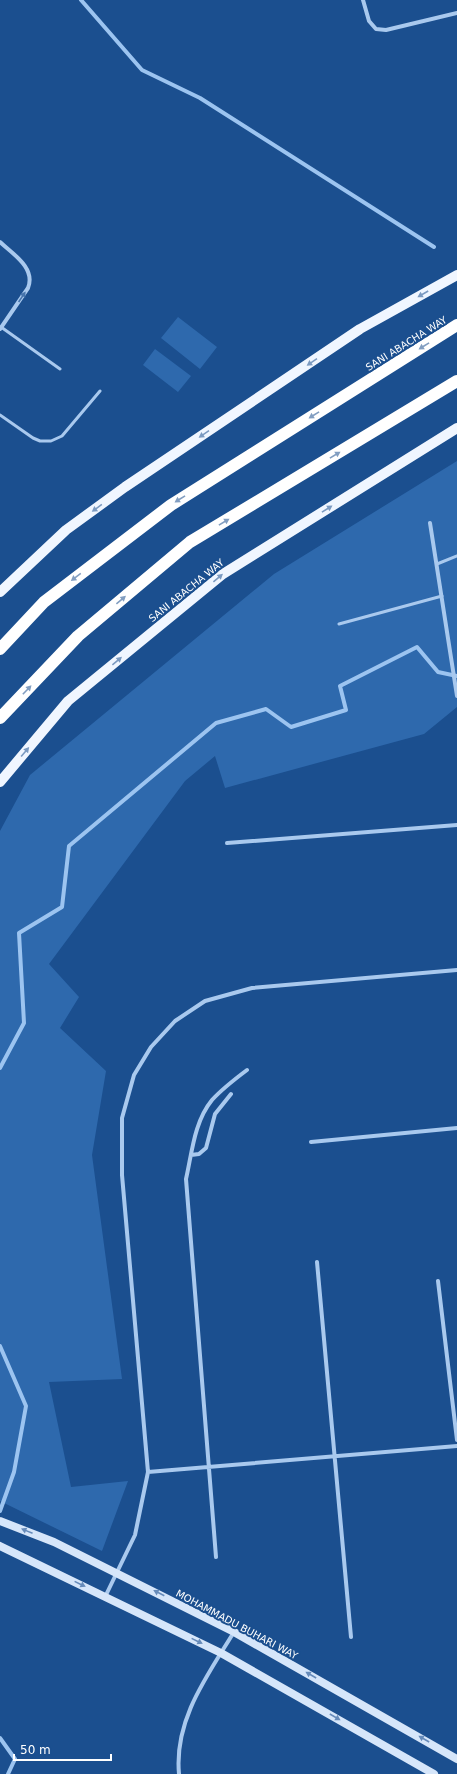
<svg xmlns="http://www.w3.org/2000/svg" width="457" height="1774" font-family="'DejaVu Sans',sans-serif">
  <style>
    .green { fill: #2e69ad }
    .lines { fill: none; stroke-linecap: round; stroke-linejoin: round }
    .stream { stroke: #9cc4f0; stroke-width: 4 }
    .service { stroke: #a9c9ee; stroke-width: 3 }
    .minor { stroke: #a9c9ee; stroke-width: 4 }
    .secondary { stroke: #d6e6fa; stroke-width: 8 }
    .primary { stroke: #f0f6ff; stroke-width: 10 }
    .motorway { stroke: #fff; stroke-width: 12 }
    .oneway { fill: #7b9ac1 }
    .oneway2 { fill: #4674ac }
    .oneway3 { fill: #829ec1 }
    .oneway4 { fill: #668bba }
    .labels { text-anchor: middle; stroke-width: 4; stroke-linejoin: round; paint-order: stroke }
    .street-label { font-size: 10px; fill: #fff; stroke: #1b4f8f }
  </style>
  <rect width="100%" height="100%" fill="#1b4f8f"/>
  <path class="green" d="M178 317 217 347 200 369 161 338Z
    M155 349 191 376 178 392 143 365Z
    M457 461V707L424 734 225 788 215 756 185 781 49 964 79 997 60 1028 106 1071 92 1155 122 1379 49 1382 71 1487 128 1481 102 1551 0 1501V831L30 775 274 574Z"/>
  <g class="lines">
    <path class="stream" d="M81 0 142 70 200 98 434 247
      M0 1068 24 1023 19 933 62 907 69 846 216 723 266 709 291 727 346 710 340 686 417 647 438 672 457 676
      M0 1346 26 1406 14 1472 0 1511
      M0 1738 15 1759 8 1774"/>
    <path class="service" d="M1 327 60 369
      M0 415 33 438 40 441H51L62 436 100 391
      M437 564 457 556
      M339 624 442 596"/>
    <path class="minor" d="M363 0 369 21 376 29 386 30 457 13
      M0 242C13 254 36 268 28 288L0 329
      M430 523 457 696
      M227 843 457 825
      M311 1142 457 1128
      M191 1155 199 1154 206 1148 215 1114 231 1094
      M317 1262 351 1637
      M438 1281 457 1440
      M148 1472 457 1446
      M216 1557 186 1179C192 1153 194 1122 212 1100 222 1089 235 1079 247 1070
      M105 1597 135 1535 148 1472 122 1175V1118L134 1075 151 1047 175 1021 205 1001 252 988 457 970
      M179 1774C174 1720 207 1676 234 1632"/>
    <path class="secondary" d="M0 1521 54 1542 234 1632 457 1759
      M0 1546 221 1653 434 1774"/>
    <path class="primary" d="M0 592 66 530 125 487 360 329 457 275
      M0 782 68 701 223 574 457 428"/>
    <path class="motorway" d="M0 649 44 602 171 505 457 325
      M0 718 78 636 190 542 457 381"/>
  </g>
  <defs><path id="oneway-solid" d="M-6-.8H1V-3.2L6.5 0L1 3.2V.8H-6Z"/></defs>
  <g class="oneway">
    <use href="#oneway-solid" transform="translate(423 294) rotate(150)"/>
    <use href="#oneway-solid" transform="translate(312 362) rotate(146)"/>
    <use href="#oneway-solid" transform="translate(204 434) rotate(146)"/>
    <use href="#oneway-solid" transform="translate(97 508) rotate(144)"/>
    <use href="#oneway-solid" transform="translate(327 509) rotate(-32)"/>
    <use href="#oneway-solid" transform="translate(218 578) rotate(-40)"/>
    <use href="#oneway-solid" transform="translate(117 661) rotate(-40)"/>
    <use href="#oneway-solid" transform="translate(25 752) rotate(-50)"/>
  </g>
  <use class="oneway2" href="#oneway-solid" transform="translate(22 297) rotate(-56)"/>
  <g class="oneway3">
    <use href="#oneway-solid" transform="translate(424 346) rotate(148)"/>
    <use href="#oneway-solid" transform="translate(314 415) rotate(148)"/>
    <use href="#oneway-solid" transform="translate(335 455) rotate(-31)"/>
    <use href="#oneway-solid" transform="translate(180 499) rotate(148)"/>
    <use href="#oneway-solid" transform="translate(224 522) rotate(-31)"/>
    <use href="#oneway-solid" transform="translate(76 577) rotate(143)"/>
    <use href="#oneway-solid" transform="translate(121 600) rotate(-40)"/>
    <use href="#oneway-solid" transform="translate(27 690) rotate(-46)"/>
  </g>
  <g class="oneway4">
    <use href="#oneway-solid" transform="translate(27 1531) rotate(-158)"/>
    <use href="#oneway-solid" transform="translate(80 1584) rotate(26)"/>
    <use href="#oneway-solid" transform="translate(159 1593) rotate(-153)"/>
    <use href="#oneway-solid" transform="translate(197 1641) rotate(26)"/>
    <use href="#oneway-solid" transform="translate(311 1675) rotate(-150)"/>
    <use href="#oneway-solid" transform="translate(335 1717) rotate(30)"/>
    <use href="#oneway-solid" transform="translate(424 1739) rotate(-150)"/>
  </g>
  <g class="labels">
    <g class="street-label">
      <text transform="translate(406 343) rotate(-32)" y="4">SANI ABACHA WAY</text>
      <text transform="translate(186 590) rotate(-39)" y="4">SANI ABACHA WAY</text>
      <text transform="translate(237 1624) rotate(28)" y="4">MOHAMMADU BUHARI WAY</text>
    </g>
  </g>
  <path d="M14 1754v6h97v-6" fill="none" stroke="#ffffff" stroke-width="2"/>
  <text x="20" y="1754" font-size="12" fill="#ffffff" stroke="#1b4f8f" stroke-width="3" paint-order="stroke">50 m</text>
</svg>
